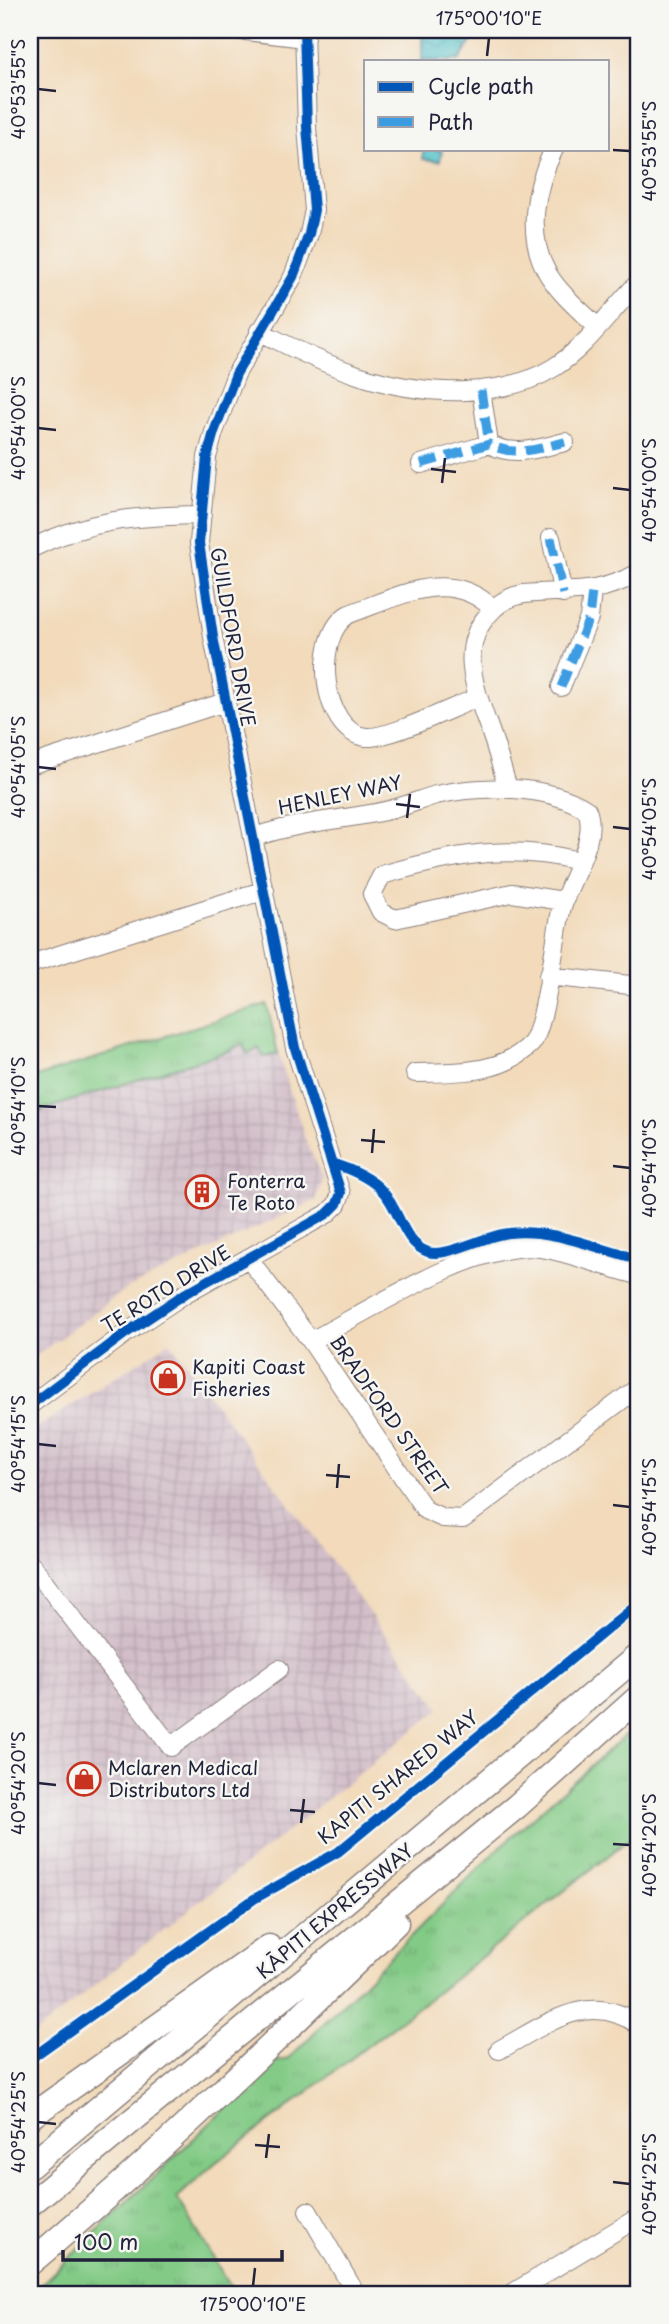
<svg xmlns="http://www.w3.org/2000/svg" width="669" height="2324" font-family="'Playpen Sans',sans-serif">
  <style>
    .industrial { fill: url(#industrial-grid) }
    .grass { fill: url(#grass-tufts); stroke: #527660; stroke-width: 2 }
    .water { fill: url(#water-waves); stroke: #3a7182; stroke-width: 2 }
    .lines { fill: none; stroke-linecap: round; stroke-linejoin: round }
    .minor-casing { stroke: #8a7e7a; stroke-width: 20 }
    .highway-casing { stroke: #8a7e7a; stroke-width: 27 }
    .minor { stroke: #fff; stroke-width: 18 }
    .highway { stroke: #fff; stroke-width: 24 }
    .quiet { stroke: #3c9ce2; stroke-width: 9; stroke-dasharray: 18 9; stroke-linecap: butt }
    .cycleway-casing { stroke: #f6f6f2; stroke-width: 15 }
    .cycleway { stroke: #0057b8; stroke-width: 10 }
    .ticks { fill: none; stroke: #22223b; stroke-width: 2.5 }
    .labels { text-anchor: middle; stroke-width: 5; stroke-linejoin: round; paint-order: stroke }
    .street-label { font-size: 19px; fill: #22223b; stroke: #f6f6f2 }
    .poi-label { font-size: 19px; fill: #22223b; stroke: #f6f6f2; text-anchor: start }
    .neatline { fill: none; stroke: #22223b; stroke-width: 2.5 }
    .ticks-label { font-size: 18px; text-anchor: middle; fill: #22223b }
  </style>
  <defs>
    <pattern id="industrial-grid" width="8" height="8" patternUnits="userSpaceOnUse" patternTransform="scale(1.75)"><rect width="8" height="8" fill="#d2bdc8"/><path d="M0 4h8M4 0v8" fill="none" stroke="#b4a2ad"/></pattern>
    <pattern id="grass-tufts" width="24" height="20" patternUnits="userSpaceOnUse" patternTransform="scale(1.75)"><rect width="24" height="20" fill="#82ca85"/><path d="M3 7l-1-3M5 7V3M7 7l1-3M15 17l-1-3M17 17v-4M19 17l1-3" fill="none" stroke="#70ad74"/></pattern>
    <pattern id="water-waves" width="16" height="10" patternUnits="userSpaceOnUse" patternTransform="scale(1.75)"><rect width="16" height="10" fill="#52c0c8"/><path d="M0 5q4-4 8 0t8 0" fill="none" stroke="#449ca4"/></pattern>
  </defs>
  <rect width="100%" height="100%" fill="#f6f6f2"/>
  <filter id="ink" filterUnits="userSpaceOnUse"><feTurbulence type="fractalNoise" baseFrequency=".0143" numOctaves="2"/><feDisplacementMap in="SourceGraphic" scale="14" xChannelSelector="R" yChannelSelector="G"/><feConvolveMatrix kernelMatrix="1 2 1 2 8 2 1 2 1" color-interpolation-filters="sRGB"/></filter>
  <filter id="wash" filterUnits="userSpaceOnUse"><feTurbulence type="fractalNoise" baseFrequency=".00686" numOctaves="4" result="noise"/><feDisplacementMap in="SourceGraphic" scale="28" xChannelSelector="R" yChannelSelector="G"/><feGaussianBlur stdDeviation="1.57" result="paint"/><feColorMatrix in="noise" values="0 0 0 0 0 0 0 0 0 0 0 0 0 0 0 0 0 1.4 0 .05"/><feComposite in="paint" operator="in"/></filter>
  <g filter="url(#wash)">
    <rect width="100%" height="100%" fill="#f2daba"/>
    <path class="industrial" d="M243 1044 259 1048 264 1057 278 1054 305 1138 322 1178 316 1200 126 1289 30 1360V1114L228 1051Z
      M170 1342 440 1709 30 2037V1432Z"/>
    <path class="grass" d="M267 1004 278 1054 264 1057 259 1048 248 1054 242 1044 228 1051 30 1114V1079Z
      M639 1723V1831L434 1995 215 2163 177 2198 235 2294H31L274 2062 288 2059 502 1845Z"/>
    <path class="water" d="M422 30H485L471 42 459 61H422Z
      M423 149H442L440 161 423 159Z"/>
  </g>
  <g filter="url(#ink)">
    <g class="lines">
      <defs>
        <path id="minor" d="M237 30 305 38
          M554 149C535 187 525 235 548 274 560 294 580 310 596 326
          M259 331C326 366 389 394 466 391 496 390 527 384 553 368 586 348 611 310 639 282
          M481 390 489 444
          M421 464 489 444C514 458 539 448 565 442
          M551 538 563 594
          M30 549C89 519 137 516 202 515
          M561 687 589 618 592 592
          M477 698C453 707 389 739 366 737 321 732 312 635 349 614 398 597 450 566 493 609
          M30 765 225 702
          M508 788C503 773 499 757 494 742 481 702 454 652 488 615 497 604 510 596 524 594 572 589 592 597 639 573
          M255 837C301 821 339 821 385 811 403 807 419 800 436 795 480 785 548 784 587 810 599 841 568 880 561 911 555 937 545 1030 531 1044 501 1075 454 1072 415 1073
          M563 901 512 893 395 919 381 912 372 894 382 875C452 855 507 843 579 861
          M30 964 265 890
          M548 976 639 986
          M248 1258 311 1341 425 1510 443 1518 463 1519 639 1387
          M311 1341C368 1311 479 1239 541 1248 574 1253 606 1268 639 1275
          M30 1405 126 1333 186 1293 327 1214 337 1204 341 1193 295 1048 213 637 199 543 207 457 214 432 236 374 293 277 309 234 314 210 307 127 304 30
          M30 1563 171 1747 279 1669
          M499 2050C546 2025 588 1989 639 2025
          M308 2211 356 2294
          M511 2294 639 2217"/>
        <path id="highway" d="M30 2117 269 1947
          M30 2166 639 1655
          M30 2204 517 1806 639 1697
          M30 2263C157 2156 277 2040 396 1923"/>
      </defs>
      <use href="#minor" class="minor-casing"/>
      <use href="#highway" class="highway-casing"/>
      <use href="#minor" class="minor"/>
      <use href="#highway" class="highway"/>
      <path class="quiet" d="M481 390 489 444
        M421 464 489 444C514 458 539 448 565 442
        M551 538 563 594
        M561 687 589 618 592 592"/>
      <defs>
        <path id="cycleway" d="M334 1164C352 1170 372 1178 384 1193 400 1211 403 1243 428 1252 447 1258 485 1235 509 1233 554 1228 596 1249 639 1259
          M30 1405 126 1333 186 1293 327 1214 337 1204 341 1193 295 1048 213 637 199 543 207 457 214 432 236 374 293 277 309 234 314 210 307 127 304 30
          M30 2059 254 1899 338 1852 639 1603"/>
      </defs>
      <use href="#cycleway" class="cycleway-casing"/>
      <use href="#cycleway" class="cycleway"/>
    </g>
  </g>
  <path class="ticks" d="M487 56 489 38M38 89 56 91M613 150 630 151M38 428 56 430M431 469 456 472M442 483 445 458M613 488 630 490M38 767 56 769M396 804 420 807M407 818 410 794M613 827 630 829M38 1106 56 1107M361 1140 385 1142M372 1153 374 1129M613 1166 630 1168M38 1444 56 1446M326 1475 350 1477M337 1488 339 1464M613 1505 630 1507M38 1783 56 1785M290 1810 315 1812M301 1823 304 1799M613 1844 630 1845M38 2122 56 2124M255 2145 280 2147M266 2158 269 2134M613 2182 630 2184M253 2286 255 2268"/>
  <defs>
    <symbol id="building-ring" viewBox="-11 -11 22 22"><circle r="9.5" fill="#f6f6f2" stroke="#c8321e" stroke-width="1.5"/><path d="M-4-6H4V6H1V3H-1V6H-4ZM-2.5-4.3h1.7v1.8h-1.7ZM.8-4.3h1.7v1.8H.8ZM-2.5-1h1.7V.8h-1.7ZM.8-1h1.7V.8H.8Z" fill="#c8321e"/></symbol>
    <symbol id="shop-ring" viewBox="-11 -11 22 22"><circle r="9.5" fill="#f6f6f2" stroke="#c8321e" stroke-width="1.5"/><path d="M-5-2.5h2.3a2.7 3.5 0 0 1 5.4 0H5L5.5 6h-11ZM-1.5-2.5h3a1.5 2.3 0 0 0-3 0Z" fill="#c8321e"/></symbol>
  </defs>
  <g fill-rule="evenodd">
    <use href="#building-ring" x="183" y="1173" width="38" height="38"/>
    <use href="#shop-ring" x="149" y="1359" width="38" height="38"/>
    <use href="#shop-ring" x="65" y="1760" width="38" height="38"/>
  </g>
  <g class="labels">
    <g class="street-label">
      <text transform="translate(233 637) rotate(80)" y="7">GUILDFORD DRIVE</text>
      <text transform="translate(340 795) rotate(-12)" y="7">HENLEY WAY</text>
      <text transform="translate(166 1289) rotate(-32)" y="7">TE ROTO DRIVE</text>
      <text transform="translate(389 1415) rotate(55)" y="7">BRADFORD STREET</text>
      <text transform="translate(398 1777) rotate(-39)" y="7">KAPITI SHARED WAY</text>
      <text transform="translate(335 1911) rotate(-40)" y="7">KĀPITI EXPRESSWAY</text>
    </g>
    <g class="poi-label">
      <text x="227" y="1188">Fonterra<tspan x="227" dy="22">Te Roto</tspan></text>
      <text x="192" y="1374">Kapiti Coast<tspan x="192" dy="22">Fisheries</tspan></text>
      <text x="108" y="1775">Mclaren Medical<tspan x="108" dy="22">Distributors Ltd</tspan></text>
    </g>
  </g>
  <rect width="669" height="2324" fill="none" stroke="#f6f6f2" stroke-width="77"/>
  <rect x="364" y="60" width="245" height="91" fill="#f6f6f2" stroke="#a1a1a9" stroke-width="2"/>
  <rect x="378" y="82" width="35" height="10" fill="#0057b8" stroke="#a1a1a9" stroke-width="2"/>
  <text x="428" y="94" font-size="21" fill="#22223b">Cycle path</text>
  <rect x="378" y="117" width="35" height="10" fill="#3c9ce2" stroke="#a1a1a9" stroke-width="2"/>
  <text x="428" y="130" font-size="21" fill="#22223b">Path</text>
  <path d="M63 2250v10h219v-10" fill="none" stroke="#22223b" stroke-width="3.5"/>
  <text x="74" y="2250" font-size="21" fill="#22223b" stroke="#f6f6f2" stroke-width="5" paint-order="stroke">100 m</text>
  <rect x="38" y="38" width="592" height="2248" class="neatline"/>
  <g class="ticks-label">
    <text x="489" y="25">175°00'10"E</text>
    <text transform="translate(19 89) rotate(-90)" y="6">40°53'55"S</text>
    <text transform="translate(650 151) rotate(-90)" y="6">40°53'55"S</text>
    <text transform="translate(19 428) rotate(-90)" y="6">40°54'00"S</text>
    <text transform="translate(650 490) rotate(-90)" y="6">40°54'00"S</text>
    <text transform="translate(19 767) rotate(-90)" y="6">40°54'05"S</text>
    <text transform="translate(650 829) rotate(-90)" y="6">40°54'05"S</text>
    <text transform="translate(19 1106) rotate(-90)" y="6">40°54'10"S</text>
    <text transform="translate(650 1168) rotate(-90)" y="6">40°54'10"S</text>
    <text transform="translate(19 1444) rotate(-90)" y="6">40°54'15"S</text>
    <text transform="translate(650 1507) rotate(-90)" y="6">40°54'15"S</text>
    <text transform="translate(19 1783) rotate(-90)" y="6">40°54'20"S</text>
    <text transform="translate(650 1845) rotate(-90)" y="6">40°54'20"S</text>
    <text transform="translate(19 2122) rotate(-90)" y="6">40°54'25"S</text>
    <text transform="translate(650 2184) rotate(-90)" y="6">40°54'25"S</text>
    <text x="253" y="2311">175°00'10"E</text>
  </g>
</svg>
